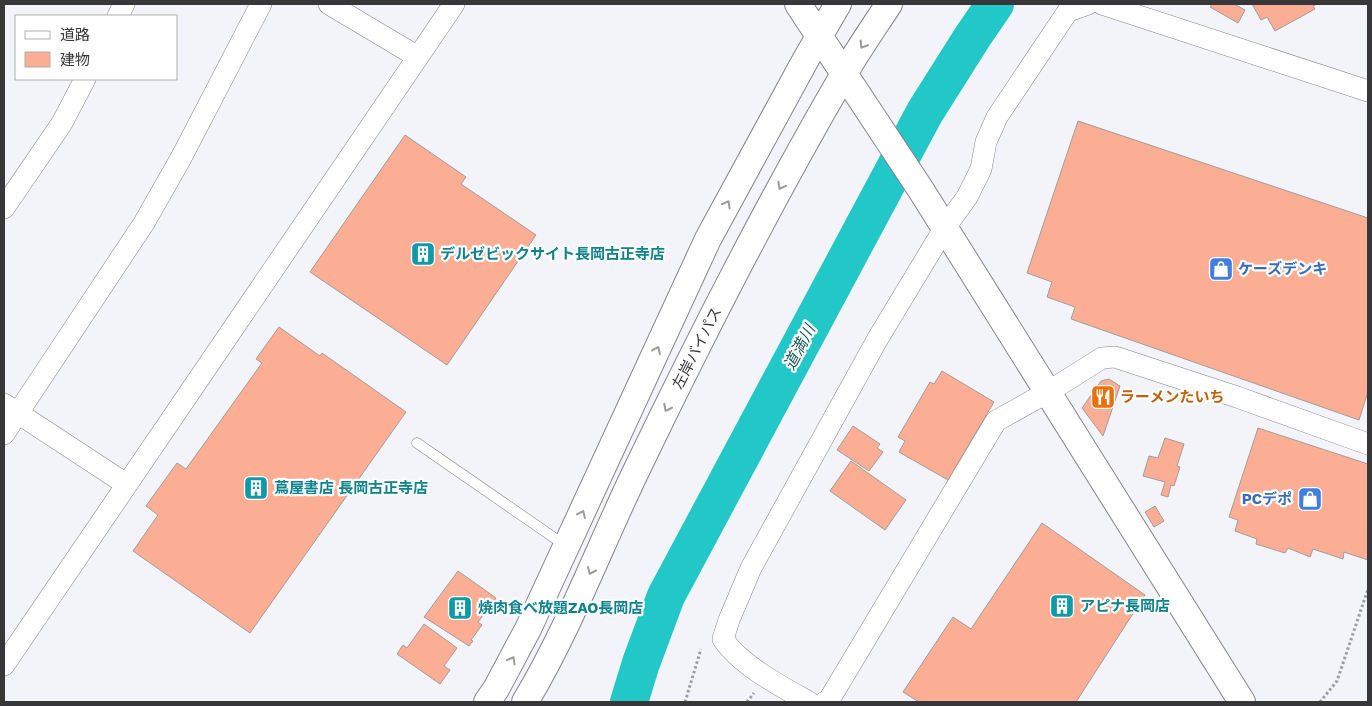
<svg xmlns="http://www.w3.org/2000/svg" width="1372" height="706" font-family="'Work Sans','Noto Sans JP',sans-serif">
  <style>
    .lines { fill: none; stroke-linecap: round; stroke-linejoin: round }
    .river { stroke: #22c7c8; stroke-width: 38 }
    .building { fill: #fcae95; stroke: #a39c9a }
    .service-casing { stroke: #85848a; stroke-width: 11 }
    .minor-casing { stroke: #85848a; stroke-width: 22 }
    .tertiary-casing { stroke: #85848a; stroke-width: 28 }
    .path { stroke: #9c9ca1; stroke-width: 3; stroke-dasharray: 2.5 2.5; stroke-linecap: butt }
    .service { stroke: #fff; stroke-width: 10 }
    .minor { stroke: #fff; stroke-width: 21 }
    .tertiary { stroke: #fff; stroke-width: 26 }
    .oneway { stroke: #9b9b9c }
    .labels { text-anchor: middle; stroke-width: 4.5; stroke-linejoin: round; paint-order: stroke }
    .culture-label { font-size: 15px; font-weight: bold; fill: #0d838f; stroke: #fff; text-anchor: start }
    .shop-label { font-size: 15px; font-weight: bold; fill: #366cbe; stroke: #fff; text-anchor: start }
    .street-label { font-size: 15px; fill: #37373a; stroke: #fff }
    .food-label { font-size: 15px; font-weight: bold; fill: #c56008; stroke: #fff; text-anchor: start }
    .water-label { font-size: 16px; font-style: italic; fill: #185757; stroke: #fff }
  </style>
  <rect width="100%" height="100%" fill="#f3f3fa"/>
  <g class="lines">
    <path class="river" d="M629 702 641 663 666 596 925 112 973 36 995 4"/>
  </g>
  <path class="building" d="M1212 4H1234L1245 10 1238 23 1210 7Z
    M1252 4H1317L1313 6 1315 9 1275 31 1267 17 1261 20Z
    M1078 121 1368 218V392L1359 420 1071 319 1075 307 1047 297 1052 282 1027 273Z
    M405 135 466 177 461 184 536 235 447 365 310 272Z
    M279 327 320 356 322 353 406 412 250 633 133 551 158 515 146 506 177 463 186 469 262 363 256 359Z
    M942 371 994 402 948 480 899 452 905 441 898 437 930 382 934 384Z
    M1109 379 1120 386 1103 436 1082 408 1101 381Z
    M853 426 880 444 877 448 883 452 869 471 837 450Z
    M1258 428 1368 464V560L1344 552 1343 559 1313 549 1310 557 1288 548 1285 553 1256 544 1257 539 1235 531 1238 520 1229 517Z
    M1165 438 1184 444 1177 466 1180 467 1174 486 1171 485 1168 497 1161 495 1165 482 1143 476 1149 456 1158 458Z
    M851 461 906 500 885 530 830 491Z
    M1155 506 1164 521 1154 527 1145 512Z
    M1042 523 1145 595 1076 702H919L903 692 953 617 971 629Z
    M458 571 496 598 478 622 482 625 471 640 473 641 469 646 424 617Z
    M424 624 457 648 444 666 450 670 440 684 397 654 403 645 407 648Z"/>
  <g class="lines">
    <defs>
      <path id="service" d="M417 443 566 546"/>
      <path id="minor" d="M329 4 418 57
        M1102 4 1368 91
        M118 16 124 4
        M4 208 62 123 85 79
        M4 404 126 484
        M4 434 144 223 181 158 261 4
        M4 665 454 4
        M809 702C782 687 740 665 723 639L729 620 751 568 877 340 944 229 967 197 981 169 986 142 997 117 1068 11 1088 4
        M825 702 829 700 996 421 1048 392 1102 358 1115 357 1237 397 1368 444"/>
      <path id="tertiary" d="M798 4 921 190 1242 702
        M487 702 496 689 528 629 708 239 806 59 838 4
        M525 702C570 627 600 545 638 467 702 334 770 201 844 74 858 50 874 27 889 4"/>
    </defs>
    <use href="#service" class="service-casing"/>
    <use href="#minor" class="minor-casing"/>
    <use href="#tertiary" class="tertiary-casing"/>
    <path class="path" d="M685 702 701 649
      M747 702 754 693
      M1320 702 1337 681 1368 589"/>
    <use href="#service" class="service"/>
    <use href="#minor" class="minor"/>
    <use href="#tertiary" class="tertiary"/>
  </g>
  <defs><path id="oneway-chevron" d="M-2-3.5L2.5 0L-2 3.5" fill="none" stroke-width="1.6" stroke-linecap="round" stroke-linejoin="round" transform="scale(1.25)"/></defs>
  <g class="oneway">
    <use href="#oneway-chevron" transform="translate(863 45) rotate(122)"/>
    <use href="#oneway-chevron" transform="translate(781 186) rotate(118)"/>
    <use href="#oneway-chevron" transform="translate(727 204) rotate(-61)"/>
    <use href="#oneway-chevron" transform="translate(657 350) rotate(-65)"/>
    <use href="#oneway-chevron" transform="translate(667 408) rotate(117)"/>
    <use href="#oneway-chevron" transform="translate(582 514) rotate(-65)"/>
    <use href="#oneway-chevron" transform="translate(591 571) rotate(114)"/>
    <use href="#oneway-chevron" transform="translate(512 660) rotate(-61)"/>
  </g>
  <defs>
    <symbol id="building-square" viewBox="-11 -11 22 22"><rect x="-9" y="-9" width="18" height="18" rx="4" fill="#0f9aa8" stroke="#fff"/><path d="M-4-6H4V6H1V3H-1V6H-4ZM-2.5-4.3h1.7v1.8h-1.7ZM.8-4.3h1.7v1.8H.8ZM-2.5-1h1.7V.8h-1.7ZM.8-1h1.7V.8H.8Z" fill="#fff"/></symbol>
    <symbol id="shop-square" viewBox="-11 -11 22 22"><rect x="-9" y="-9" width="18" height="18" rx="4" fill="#3f7fe0" stroke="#fff"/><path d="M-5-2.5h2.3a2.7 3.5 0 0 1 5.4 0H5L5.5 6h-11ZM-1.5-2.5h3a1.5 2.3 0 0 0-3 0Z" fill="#fff"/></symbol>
    <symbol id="restaurant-square" viewBox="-11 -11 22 22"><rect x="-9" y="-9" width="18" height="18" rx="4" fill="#e8710a" stroke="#fff"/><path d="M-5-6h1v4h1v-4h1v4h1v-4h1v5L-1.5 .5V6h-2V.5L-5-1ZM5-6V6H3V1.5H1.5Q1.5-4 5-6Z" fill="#fff"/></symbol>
  </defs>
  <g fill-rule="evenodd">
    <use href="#building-square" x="409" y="240" width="28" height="28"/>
    <use href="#shop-square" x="1207" y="255" width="28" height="28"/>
    <use href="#restaurant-square" x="1089" y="383" width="28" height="28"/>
    <use href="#building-square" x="242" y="474" width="28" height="28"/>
    <use href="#shop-square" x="1296" y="485" width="28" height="28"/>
    <use href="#building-square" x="1048" y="592" width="28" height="28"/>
    <use href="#building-square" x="446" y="594" width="28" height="28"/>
  </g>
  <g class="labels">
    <g class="culture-label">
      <text x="440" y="259">デルゼビックサイト長岡古正寺店</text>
      <text x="274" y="493">蔦屋書店 長岡古正寺店</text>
      <text x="1080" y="611">アピナ長岡店</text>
      <text x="478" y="613">焼肉食べ放題ZAO長岡店</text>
    </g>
    <g class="shop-label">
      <text x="1238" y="274">ケーズデンキ</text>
      <text x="1292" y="504" text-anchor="end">PCデポ</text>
    </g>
    <g class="street-label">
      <text transform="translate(697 348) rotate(-63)" y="5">左岸バイパス</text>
    </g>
    <g class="food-label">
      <text x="1120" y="402">ラーメンたいち</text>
    </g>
    <g class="water-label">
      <text transform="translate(799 347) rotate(-62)" y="6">道満川</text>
    </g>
  </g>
  <rect width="1372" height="706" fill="none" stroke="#37373a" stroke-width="10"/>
  <rect x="15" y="15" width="162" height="65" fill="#ffffff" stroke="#afafb0"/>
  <rect x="25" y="31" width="25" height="8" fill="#ffffff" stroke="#afafb0"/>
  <text x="60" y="40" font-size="15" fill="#37373a">道路</text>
  <rect x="25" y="52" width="25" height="15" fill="#fcae95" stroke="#afafb0"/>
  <text x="60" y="65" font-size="15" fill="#37373a">建物</text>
</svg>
